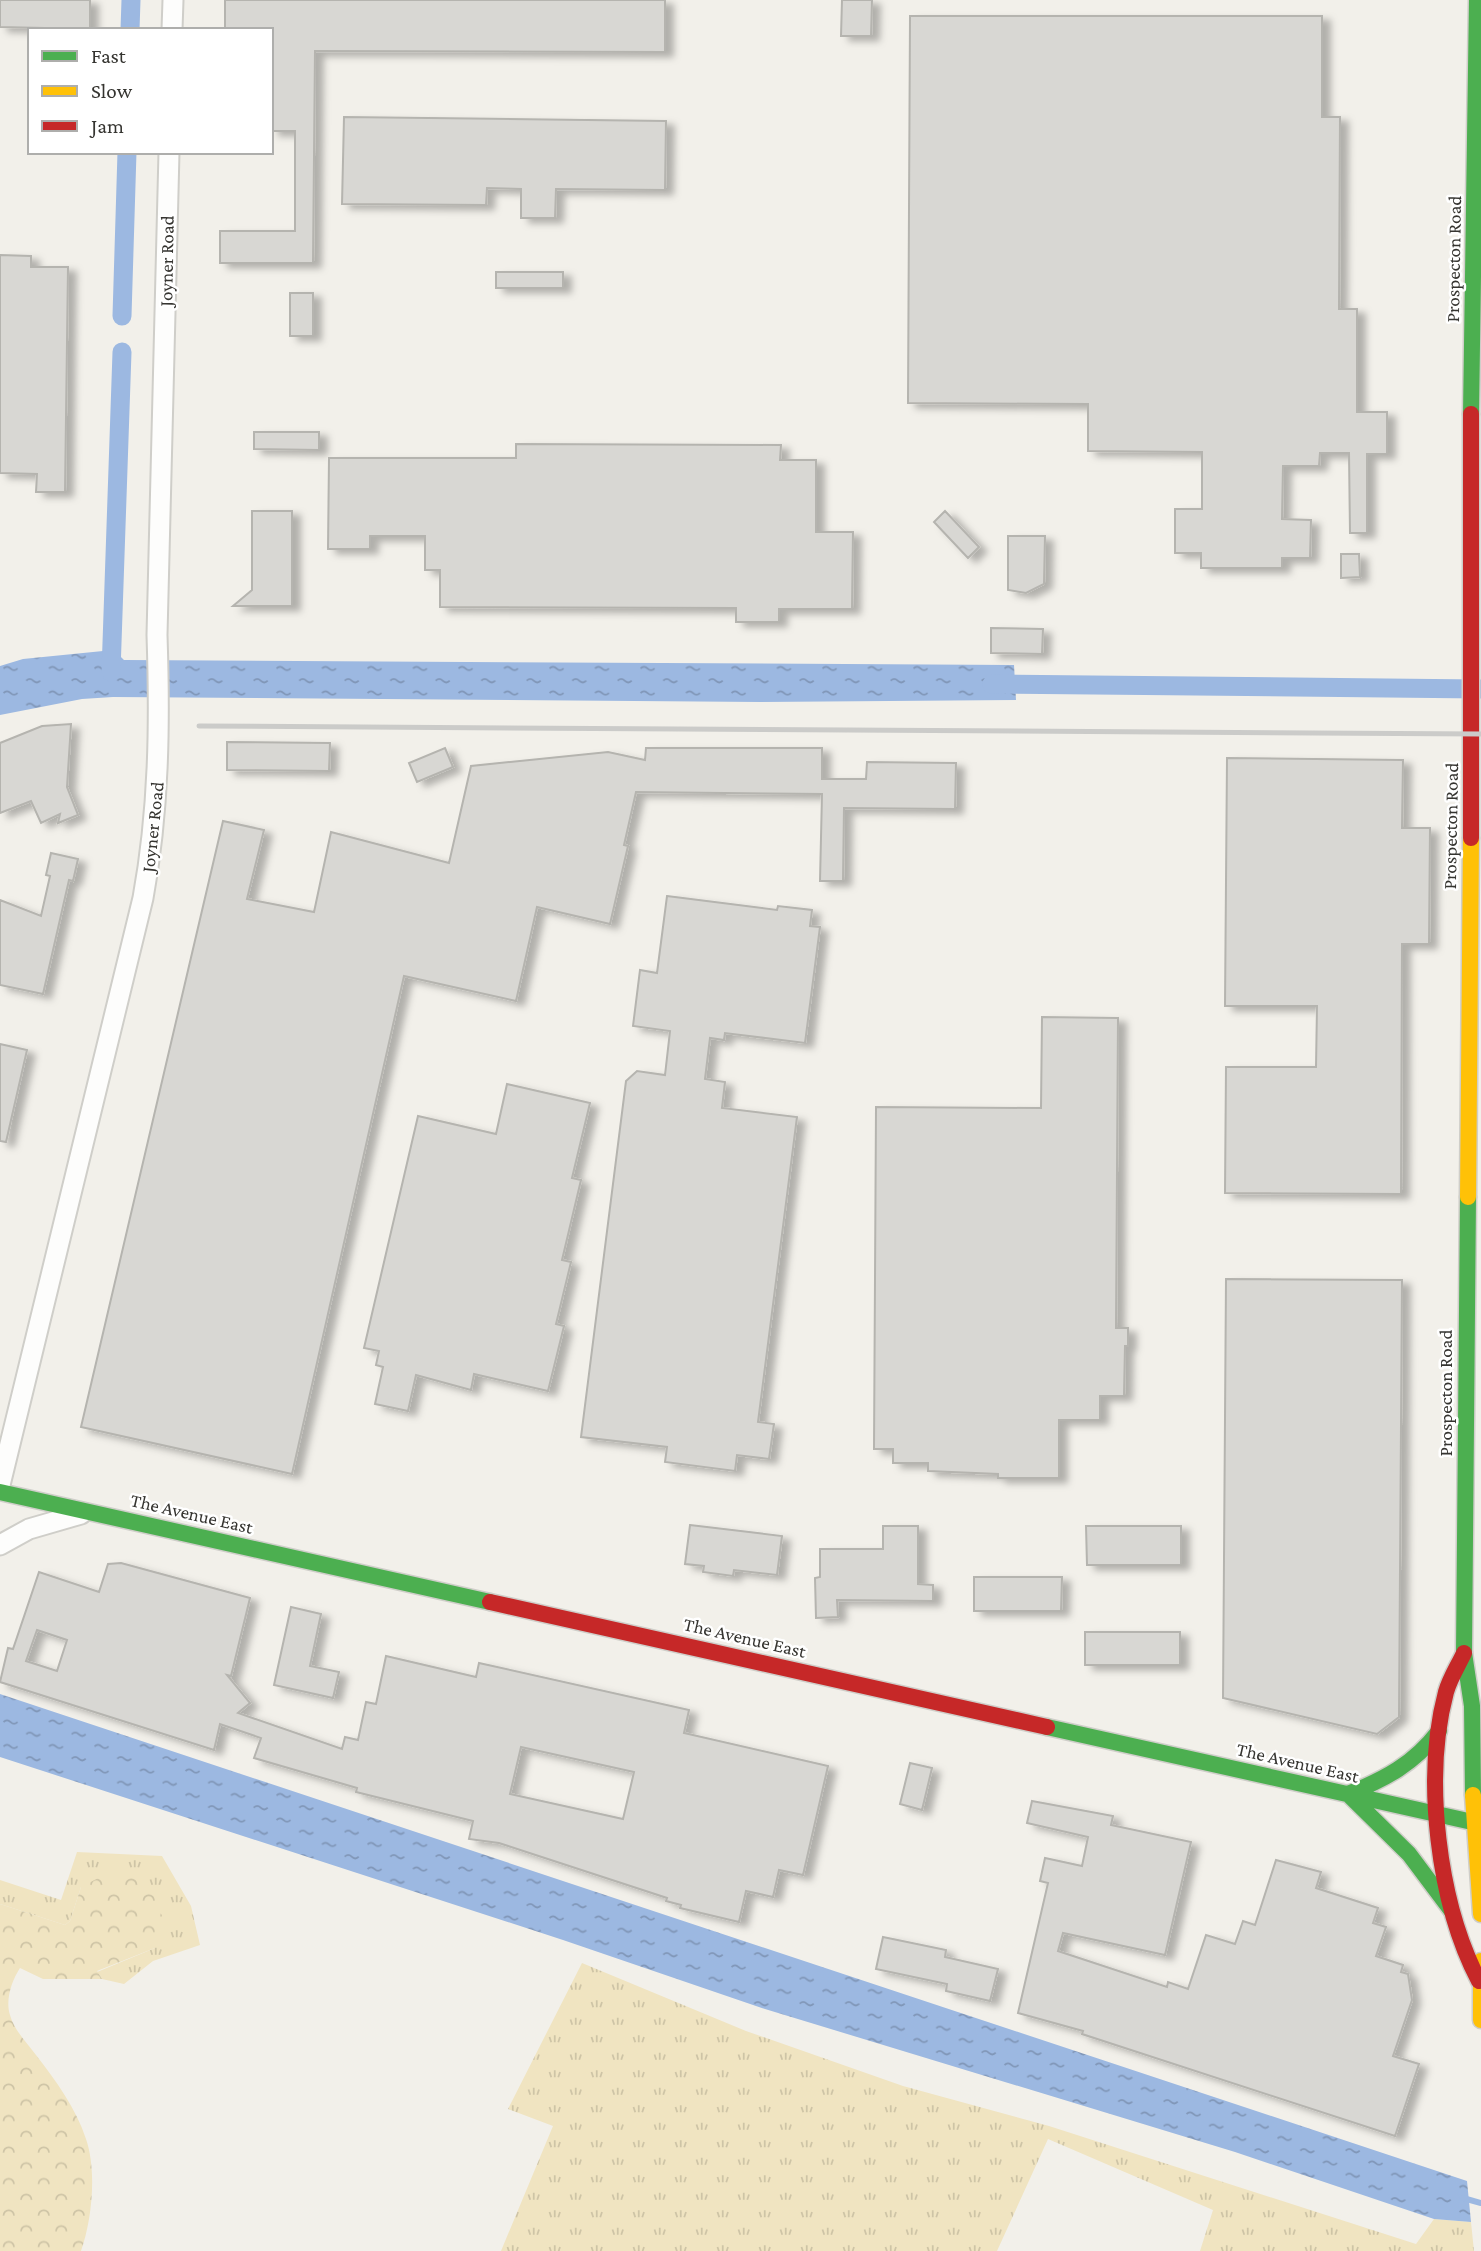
<svg xmlns="http://www.w3.org/2000/svg" width="1481" height="2251" font-family="'Crimson Pro',serif">
  <style>
    .grass { fill: url(#grass-tufts) }
    .forest { fill: url(#forest-crowns) }
    .water { fill: url(#water-ripples) }
    .lines { fill: none; stroke-linecap: round; stroke-linejoin: round }
    .stream { stroke: #9cb8e1; stroke-width: 6 }
    .canal { stroke: #9cb8e1; stroke-width: 19 }
    .building { fill: #d8d7d3; stroke: #b5b4af; stroke-width: 2; fill-rule: evenodd; filter: url(#shadow) }
    .street-casing { stroke: #cfcec9; stroke-width: 23 }
    .fast-casing { stroke: #cfcec9; stroke-width: 19 }
    .slow-casing { stroke: #cfcec9; stroke-width: 19 }
    .jam-casing { stroke: #cfcec9; stroke-width: 19 }
    .street { stroke: #fdfdfc; stroke-width: 19 }
    .fast { stroke: #4caf50; stroke-width: 16 }
    .slow { stroke: #ffc107; stroke-width: 16 }
    .jam { stroke: #c62828; stroke-width: 16 }
    .rail { stroke: #cbcbc9; stroke-width: 5 }
    .labels { text-anchor: middle; stroke-width: 5; stroke-linejoin: round; paint-order: stroke }
    .street-label { font-size: 19px; fill: #353430; stroke: #fff }
  </style>
  <defs>
    <pattern id="grass-tufts" width="24" height="20" patternUnits="userSpaceOnUse" patternTransform="scale(1.75)"><rect width="24" height="20" fill="#f0e4c1"/><path d="M3 7l-1-3M5 7V3M7 7l1-3M15 17l-1-3M17 17v-4M19 17l1-3" fill="none" stroke="#cec4a6"/></pattern>
    <pattern id="forest-crowns" width="20" height="18" patternUnits="userSpaceOnUse" patternTransform="scale(1.75)"><rect width="20" height="18" fill="#f0e4c1"/><path d="M2 6a3 3 0 1 1 6 0M12 15a3 3 0 1 1 6 0" fill="none" stroke="#cec4a6"/></pattern>
    <pattern id="water-ripples" width="26" height="14" patternUnits="userSpaceOnUse" patternTransform="scale(1.75)"><rect width="26" height="14" fill="#9cb8e1"/><path d="M2 4q2-2 4 0t4 0M15 11q2-2 4 0t4 0" fill="none" stroke="#8096b7"/></pattern>
    <filter id="shadow"><feDropShadow dx="8" dy="4.5" stdDeviation="3.5" flood-color="#0004"/></filter>
  </defs>
  <rect width="100%" height="100%" fill="#f2f0ea"/>
  <path class="grass" d="M77 1852 162 1856 191 1906 200 1945 153 1961 124 1984 102 1979 97 1972 155 1948 81 1887 70 1921 65 1925 0 1904V1880L61 1900Z
    M582 1963 746 2031 903 2086 1049 2126 1416 2244 1434 2219 1471 2222 1474 2251H1200L1213 2210 1048 2139 997 2251H501L553 2126 508 2109Z"/>
  <path class="forest" d="M106 1874H128L140 1879 151 1889 163 1919 155 1948 97 1971 102 1979H43L20 1968C12 1980 5 2000 10 2015 14 2030 27 2043 36 2055 56 2081 76 2108 86 2139 97 2171 92 2220 81 2251H0V1904L65 1925 70 1921 81 1887Z"/>
  <path class="water" d="M103 651 118 654 124 660 1014 665 1016 700 760 702 113 697 82 699 0 715V666L23 659Z
    M0 1694 1467 2181 1471 2222 1434 2219 1235 2152 765 2009 563 1940 0 1757Z"/>
  <g class="lines">
    <path class="stream" d="M1463 2198 1481 2203"/>
    <path class="canal" d="M130 30 131 0
      M122 316 127 152
      M111 672 122 352
      M992 684 1480 689"/>
  </g>
  <path class="building" d="M0 0H90V29L0 27Z
    M225 0H665V52L315 51 313 263H220V231H295V131H271V30H225Z
    M842 0H872L871 36H841Z
    M910 16H1322V117H1340L1339 309H1357V412H1387V454H1367V533H1350L1349 453H1320L1319 466H1283L1282 519 1311 520 1310 558H1282V568H1201V553H1175V509H1202V452L1088 451V404L908 403Z
    M344 117 666 121 665 190 556 189 555 218H521V189L487 188 486 205 342 204Z
    M0 255 31 256V267H68L65 492H36L37 474 0 473Z
    M496 272H563V288H496Z
    M290 293H313V336H290Z
    M254 432H319V450L254 449Z
    M516 444 781 445 780 460H816V532H853L852 609H779V622H736V608L440 607V570H425V536H370V549H328L329 458H516Z
    M252 511H292V606H233L252 590Z
    M945 511 979 547 968 558 934 522Z
    M1008 536H1045L1044 584 1026 593 1008 590Z
    M1341 554H1359L1360 577 1341 578Z
    M991 628 1043 629 1042 654 991 653Z
    M71 724 67 787 78 815 58 823 60 814 41 823 31 801 0 813V743L42 726Z
    M227 742 330 743 329 771 227 770Z
    M445 748 453 767 417 782 409 763Z
    M646 748H822V779H866L867 762 956 763 955 809 844 808 843 881H820L822 794 636 792 624 845 628 846 610 924 537 907 516 1001 404 976 292 1474 81 1427 223 821 264 830 247 899 314 912 331 832 449 863 471 766 608 752 645 760Z
    M1227 758 1403 760 1402 828H1430L1429 944H1402L1401 1194 1225 1193 1226 1067H1316L1317 1006H1225Z
    M51 853 78 859 73 881 69 880 43 994 0 985V900L41 916 50 876 46 875Z
    M667 896 777 910 778 906 812 910 810 926 820 927 805 1043 725 1033 724 1040 710 1038 705 1079 725 1082 722 1108 797 1117 758 1422 774 1424 769 1459 737 1455 735 1471 665 1462 667 1447 581 1437 626 1081 637 1071 665 1075 670 1031 633 1026 640 970 657 973Z
    M1042 1017 1118 1018 1116 1328H1128V1346H1125L1124 1396H1100V1420H1059V1478H998V1474L928 1471V1463H893V1449H874L876 1107 1041 1108Z
    M0 1044 27 1050 6 1142 0 1141Z
    M507 1084 590 1103 572 1178 581 1180 562 1260 571 1262 556 1324 564 1326 548 1391 474 1374 471 1390 416 1375 408 1411 375 1404 383 1367 376 1365 379 1351 364 1348 418 1116 496 1134Z
    M1226 1279 1402 1280 1399 1717 1377 1734 1223 1698Z
    M690 1525 782 1536 777 1575 734 1570 733 1576 703 1572 704 1566 685 1564Z
    M883 1526H918V1584L933 1585V1601L837 1600 838 1617 816 1618 815 1578 820 1577V1549H883Z
    M1086 1526H1181V1565H1087Z
    M121 1563 250 1598 231 1676 227 1675 250 1703 238 1713 342 1749 345 1737 358 1740 366 1702 376 1704 386 1656 476 1677 479 1663 689 1710 684 1733 828 1766 803 1875 779 1870 773 1897 746 1891 739 1922 680 1908 681 1905 666 1901 667 1898 499 1843 469 1839 473 1821 356 1792 357 1788 254 1758 261 1738 220 1724 214 1750 0 1682 8 1648 13 1649 39 1572 99 1592 108 1564ZM37 1630 67 1640 57 1671 26 1661ZM521 1747 634 1772 623 1819 510 1794Z
    M974 1577H1062L1061 1611H974Z
    M291 1607 321 1614 310 1666 339 1672 333 1698 274 1685Z
    M1085 1632H1180V1665H1085Z
    M910 1763 932 1768 922 1810 900 1804Z
    M1032 1801 1113 1816 1111 1825 1191 1842 1165 1955 1063 1933 1058 1951 1167 1987 1168 1982 1188 1989 1206 1935 1235 1944 1243 1921 1255 1925 1276 1860 1321 1872 1316 1888 1378 1908 1373 1923 1386 1927 1376 1956 1403 1965 1401 1972 1408 1974 1412 2000 1393 2056 1419 2064 1395 2136 1082 2034 1083 2031 1018 2013 1048 1883 1040 1881 1045 1858 1082 1866 1088 1837 1027 1823Z
    M883 1937 946 1950 945 1957 998 1969 990 2001 946 1991 947 1984 876 1969Z"/>
  <g class="lines">
    <defs>
      <path id="street" d="M172 30 173 0
        M0 1485 143 898C159 811 160 724 157 635L169 152
        M0 1545 29 1529 81 1514"/>
      <path id="fast" d="M1471 414 1477 0
        M1468 1197 1464 1653 1472 1706 1473 1795
        M0 1492 490 1602
        M1047 1727 1481 1824
        M1439 1731C1414 1764 1385 1779 1348 1794L1409 1854 1451 1910"/>
      <path id="slow" d="M1468 1197 1471 838
        M1473 1795 1481 1914
        M1481 1961V2020"/>
      <path id="jam" d="M1471 838V414
        M490 1602 1047 1727
        M1464 1653C1458 1666 1450 1678 1446 1692 1423 1778 1438 1903 1479 1981"/>
    </defs>
    <use href="#street" class="street-casing"/>
    <use href="#fast" class="fast-casing"/>
    <use href="#slow" class="slow-casing"/>
    <use href="#jam" class="jam-casing"/>
    <use href="#street" class="street"/>
    <use href="#fast" class="fast"/>
    <use href="#slow" class="slow"/>
    <use href="#jam" class="jam"/>
    <path class="rail" d="M199 726 1481 734"/>
  </g>
  <g class="labels">
    <g class="street-label">
      <text transform="translate(1453 259) rotate(-89)" y="7">Prospecton Road</text>
      <text transform="translate(166 261) rotate(-89)" y="7">Joyner Road</text>
      <text transform="translate(1450 826) rotate(-89)" y="7">Prospecton Road</text>
      <text transform="translate(152 827) rotate(-84)" y="7">Joyner Road</text>
      <text transform="translate(1445 1393) rotate(-90)" y="7">Prospecton Road</text>
      <text transform="translate(192 1513) rotate(13)" y="7">The Avenue East</text>
      <text transform="translate(745 1637) rotate(13)" y="7">The Avenue East</text>
      <text transform="translate(1298 1762) rotate(13)" y="7">The Avenue East</text>
    </g>
  </g>
  <rect x="28" y="28" width="245" height="126" fill="#ffffff" stroke="#aeaeac" stroke-width="2"/>
  <rect x="42" y="51" width="35" height="10" fill="#4caf50" stroke="#aeaeac" stroke-width="2"/>
  <text x="91" y="63" font-size="21" fill="#353430">Fast</text>
  <rect x="42" y="86" width="35" height="10" fill="#ffc107" stroke="#aeaeac" stroke-width="2"/>
  <text x="91" y="98" font-size="21" fill="#353430">Slow</text>
  <rect x="42" y="121" width="35" height="10" fill="#c62828" stroke="#aeaeac" stroke-width="2"/>
  <text x="91" y="133" font-size="21" fill="#353430">Jam</text>
</svg>
